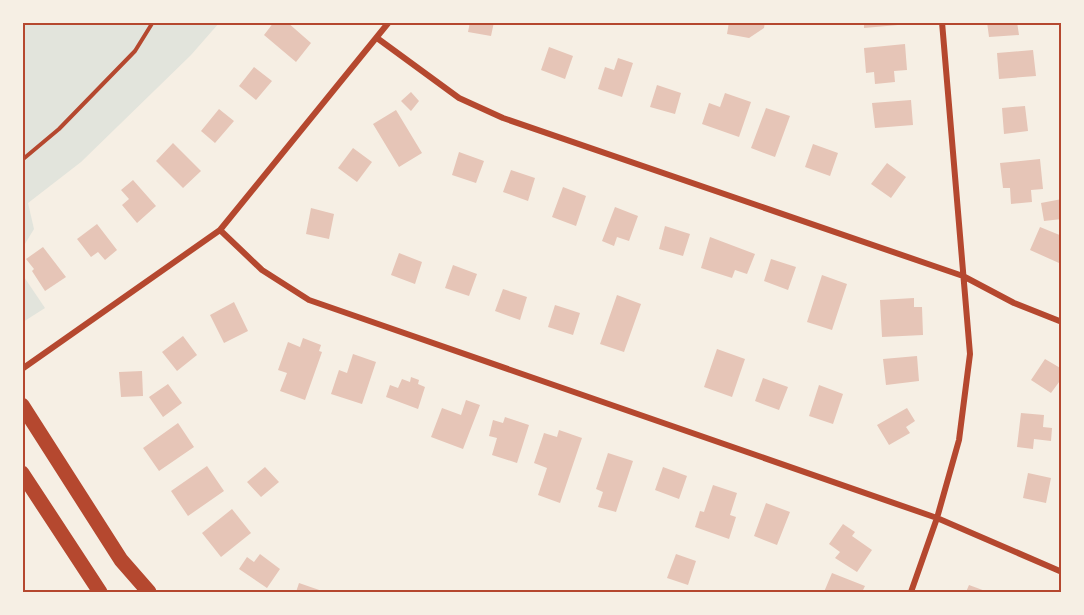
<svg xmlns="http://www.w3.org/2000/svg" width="1084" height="615" font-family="Montserrat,sans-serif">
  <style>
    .green { fill: #e2e4dc }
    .building { fill: #e6c5b7 }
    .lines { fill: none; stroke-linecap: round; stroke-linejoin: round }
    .path { stroke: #b5482f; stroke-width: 4 }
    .minor { stroke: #b5482f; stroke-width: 6 }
    .primary { stroke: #b5482f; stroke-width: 15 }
    .neatline { fill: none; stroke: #b5482f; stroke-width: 2 }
  </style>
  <rect width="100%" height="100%" fill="#f6efe4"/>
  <path class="green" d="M22 23H219L191 55 81 162 28 203 34 229 23 247Z
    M22 274 45 308 23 322H22Z"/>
  <path class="building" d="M274 22H287L311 43 296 62 264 35Z
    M470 22H494L491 36 468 32Z
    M729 22H765L764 28 749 38 727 34Z
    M864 22H897L898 25 864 28Z
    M987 22H1017L1019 35 989 37Z
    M905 44 907 70 894 71 895 82 875 84 874 72 866 73 864 48Z
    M549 47 573 56 565 79 541 70Z
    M1033 50 1036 76 999 79 997 53Z
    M618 58 633 63 622 97 598 89 605 67 614 70Z
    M254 67 272 81 256 100 239 86Z
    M657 85 681 93 675 114 650 107Z
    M411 92 419 101 411 111 401 101Z
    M725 93 751 102 739 137 702 124 709 103 720 107Z
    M911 100 913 125 875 128 872 103Z
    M1025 106 1028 131 1004 134 1002 108Z
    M766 108 790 116 775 157 751 148Z
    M219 109 234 121 215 143 201 131Z
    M396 110 422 153 399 167 373 124Z
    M173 143 201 171 183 188 156 161Z
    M813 144 838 153 830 176 805 167Z
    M353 148 372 162 357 182 338 168Z
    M459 152 484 161 476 183 452 175Z
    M1040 159 1043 189 1031 190 1032 202 1011 204 1010 188H1003L1000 163Z
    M887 163 906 177 891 198 871 184Z
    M511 170 535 178 528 201 503 192Z
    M133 180 156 206 137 223 122 205 129 199 121 190Z
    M563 187 586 196 576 226 552 217Z
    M1062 199V219L1044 221 1041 203Z
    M615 207 638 216 629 241 617 237 614 246 602 241Z
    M311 208 334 214 329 239 306 234Z
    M97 224 117 250 105 260 98 252 91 257 77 239Z
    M665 226 690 234 683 256 659 249Z
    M1040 227 1062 236V257L1059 263 1030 250Z
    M710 237 755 254 747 274 735 270 732 278 701 268Z
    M43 247 66 277 45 291 32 271 34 269 26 259Z
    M399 253 422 262 415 284 391 275Z
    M771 259 796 267 788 290 764 281Z
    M453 265 477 274 469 296 445 288Z
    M822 275 847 284 832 330 807 322Z
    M503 289 527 297 520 320 495 311Z
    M617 295 641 304 624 352 600 344Z
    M914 298V307H922L923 335 882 337 880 300Z
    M234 302 248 331 224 343 210 315Z
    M555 305 580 313 573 335 548 327Z
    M183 336 197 355 177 371 162 352Z
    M303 338 321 345 319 351 322 352 305 400 280 391 287 373 278 370 288 342 300 347Z
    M717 349 745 359 732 397 704 387Z
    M353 354 376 362 362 404 331 394 339 370 347 373Z
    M917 356 919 381 886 385 883 359Z
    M1045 359 1062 369V378L1051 393 1031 380Z
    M142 371 143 396 121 397 119 372Z
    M411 377 419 380 418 384 425 387 418 409 386 397 390 385 398 388 402 379 410 382Z
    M763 378 788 387 779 410 755 401Z
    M168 384 182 403 163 417 149 397Z
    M819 385 843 394 833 424 809 416Z
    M466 400 480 405 463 449 431 437 442 408 461 415Z
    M907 408 915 421 906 427 910 433 889 445 877 425Z
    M1021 413 1044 415 1043 427 1052 428 1051 441 1034 439 1033 449 1017 447Z
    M505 417 529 425 517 463 492 455 497 438 489 436 493 420 503 423Z
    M178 423 194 447 159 471 143 448Z
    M559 430 582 438 560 503 538 495 547 468 534 463 544 433 557 437Z
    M608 453 633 461 616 512 598 507 603 492 596 489Z
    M207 466 224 491 188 516 171 491Z
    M265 467 279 482 261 497 247 482Z
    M663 467 687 476 679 499 655 490Z
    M1028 473 1051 478 1046 503 1023 498Z
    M713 485 737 493 730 515 736 517 729 539 695 527 700 511 704 512Z
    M766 503 790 512 777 545 754 536Z
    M232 509 251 533 221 557 202 533Z
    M843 524 855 532 852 536 872 550 857 572 835 558 840 552 829 544Z
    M260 554 280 569 267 588 239 569 247 557 254 562Z
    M676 554 696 561 688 585 667 578Z
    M832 573 865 586 862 592H824Z
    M299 583 325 592H296Z
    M969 585 988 592H966Z"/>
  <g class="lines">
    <path class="path" d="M22 160 59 129 135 51 153 22"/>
    <path class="minor" d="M377 38 459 98 503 118 963 276 1014 303 1062 322
      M220 230 262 270 309 300 937 518 1062 572
      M22 369 220 230 389 22
      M911 592 937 518 959 440 970 354 942 22"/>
    <path class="primary" d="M22 405 121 560 149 592
      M22 473 100 592"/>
  </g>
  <rect width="1084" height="615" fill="none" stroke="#f6efe4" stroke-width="48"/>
  <rect x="24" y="24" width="1036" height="567" class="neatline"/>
</svg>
